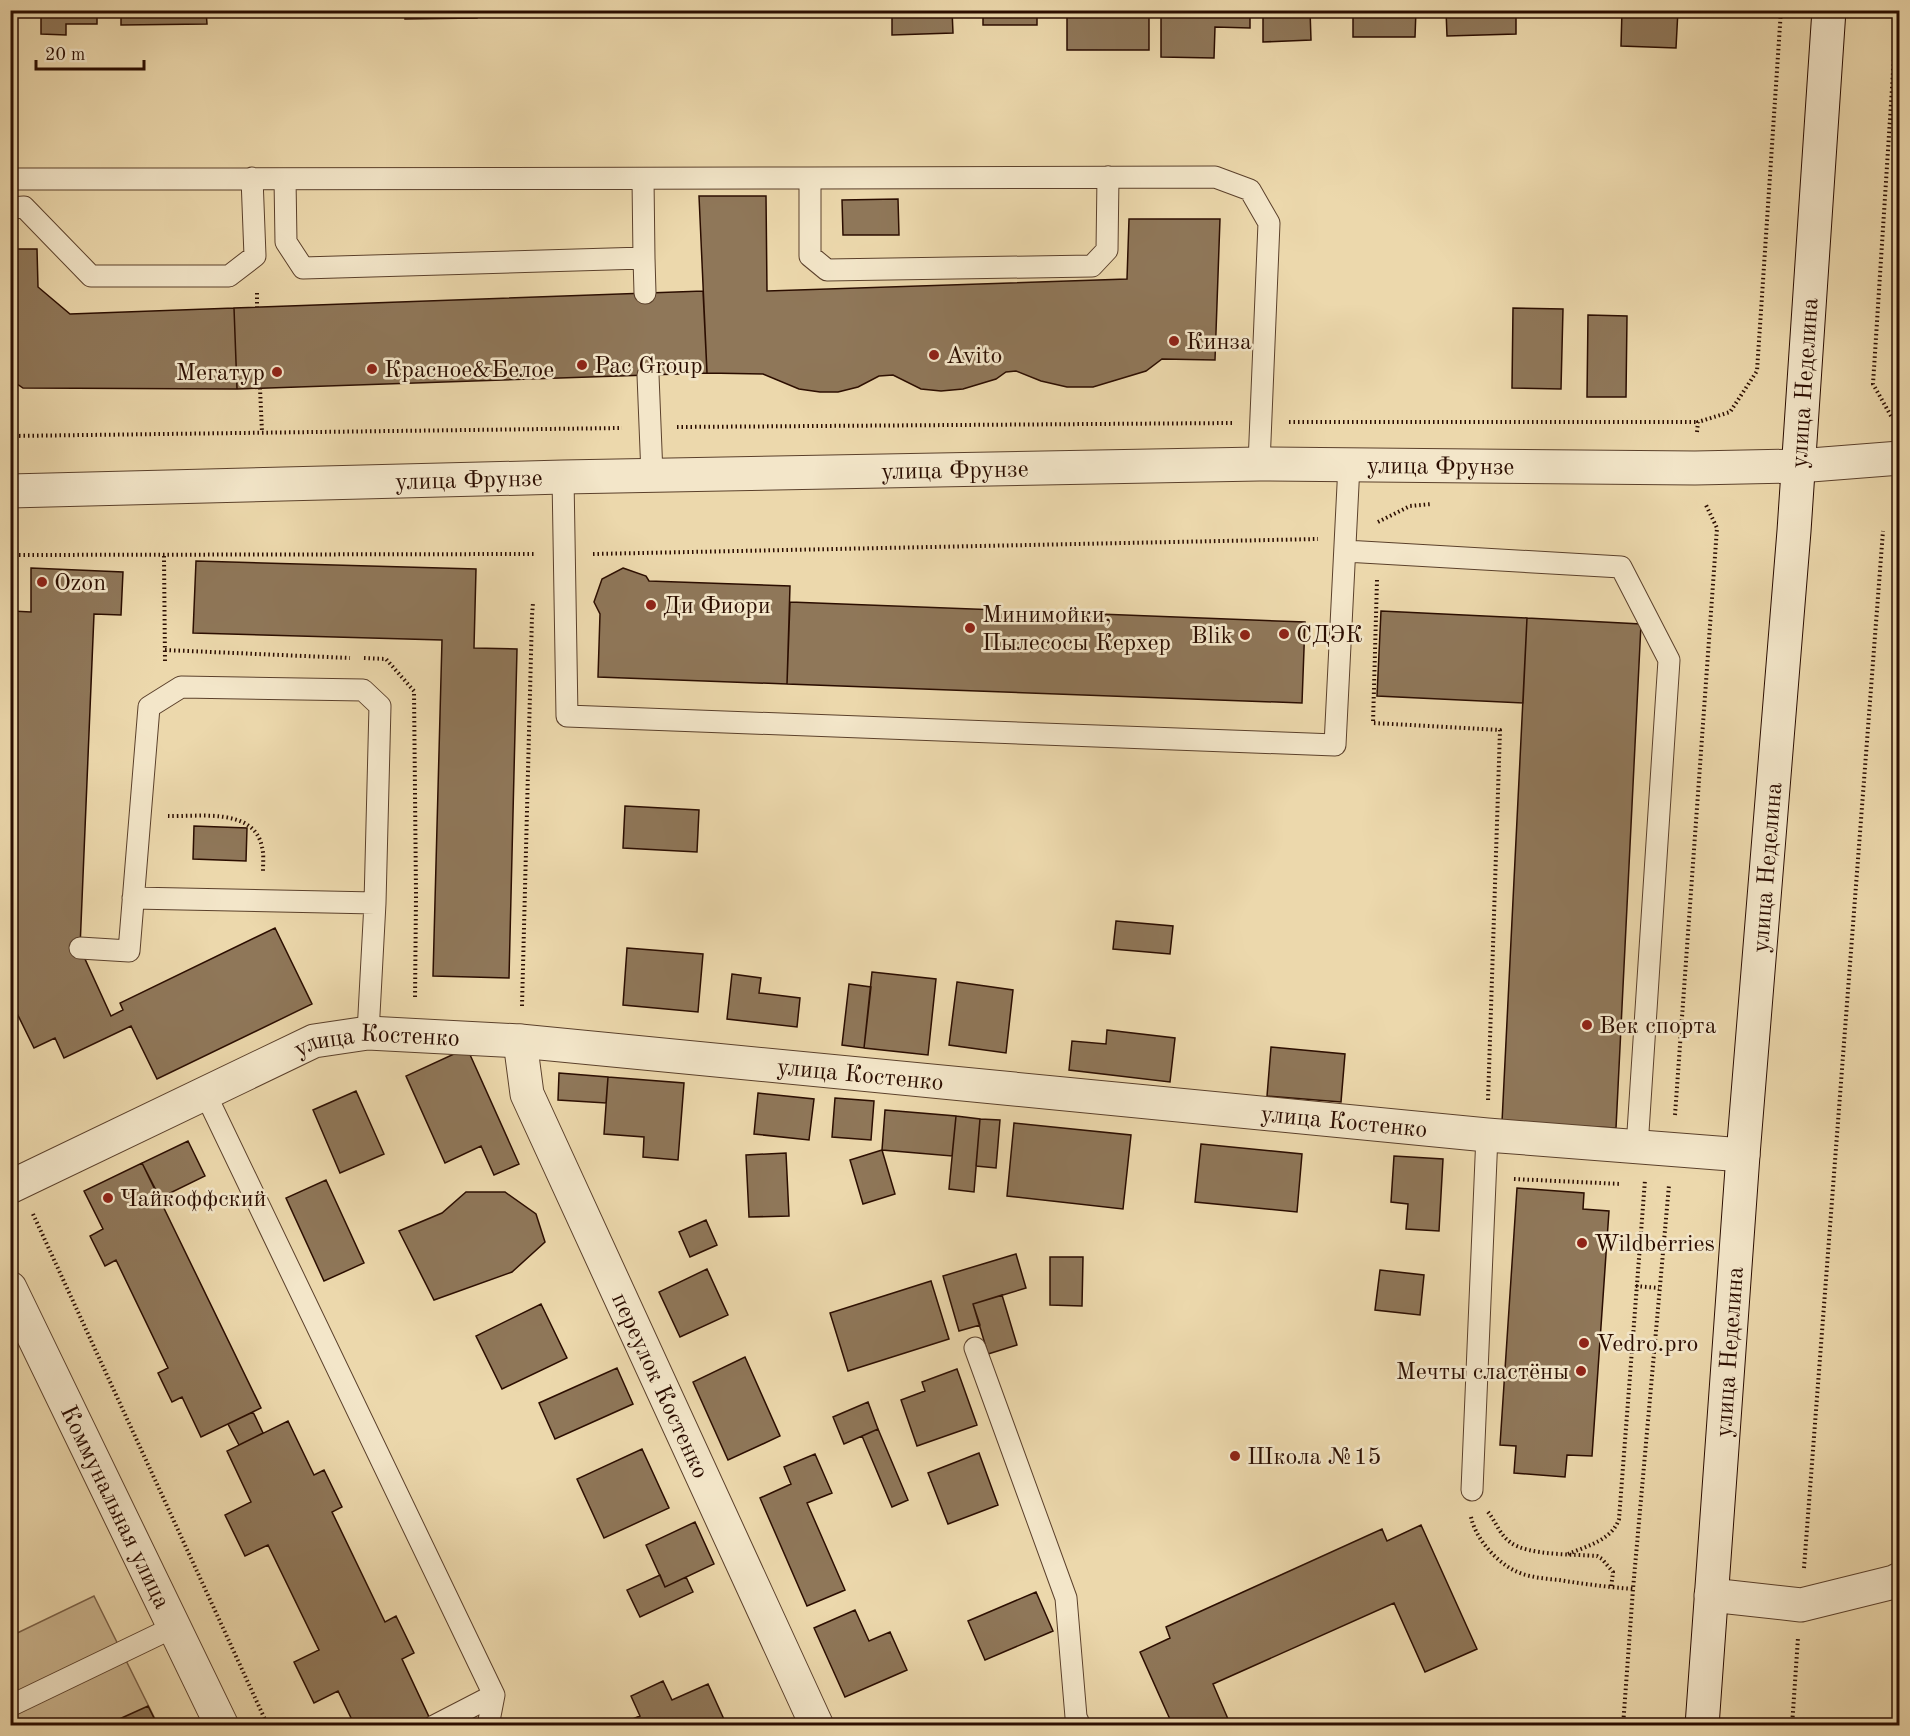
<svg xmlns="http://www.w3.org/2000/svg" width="1910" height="1736" font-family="'Old Standard TT',serif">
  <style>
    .green { fill: #cbb58f; stroke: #7b6148; stroke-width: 1.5 }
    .building { fill: #8f7759; stroke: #2b0d00; stroke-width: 1.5 }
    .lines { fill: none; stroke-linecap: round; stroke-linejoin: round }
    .service-casing { stroke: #5b402b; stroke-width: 23 }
    .minor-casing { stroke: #5b402b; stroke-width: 35 }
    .secondary-casing { stroke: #2b0d00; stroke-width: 35 }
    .path { stroke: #2b0d00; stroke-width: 4; stroke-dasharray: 1.5 3; stroke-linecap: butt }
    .service { stroke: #f3e6c9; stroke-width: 21 }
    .minor { stroke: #f3e6c9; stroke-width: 33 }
    .secondary { stroke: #f3e6c9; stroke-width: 33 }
    .poi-dot { fill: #8f2418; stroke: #f3e6c9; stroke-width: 2 }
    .labels { text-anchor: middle; stroke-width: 5; stroke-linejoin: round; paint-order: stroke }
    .poi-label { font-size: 24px; fill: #2b0d00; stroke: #f3e6c9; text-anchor: start }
    .street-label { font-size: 24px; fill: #2b0d00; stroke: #f3e6c9 }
  </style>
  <rect width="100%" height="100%" fill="#ecd8ac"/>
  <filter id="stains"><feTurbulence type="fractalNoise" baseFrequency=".00333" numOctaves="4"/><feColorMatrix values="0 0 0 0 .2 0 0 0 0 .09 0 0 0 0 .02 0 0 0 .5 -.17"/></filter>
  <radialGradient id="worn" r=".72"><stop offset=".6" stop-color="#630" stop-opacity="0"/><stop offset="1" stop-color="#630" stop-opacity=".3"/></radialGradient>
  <path class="green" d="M94 1596 158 1725 11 1726V1636Z"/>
  <path class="building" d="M41 10H97V24H66V35L41 34Z
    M121 10H206L207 24 121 25Z
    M405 10H477V18L405 19Z
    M513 10H580V16L513 17Z
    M892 10H952L953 33 892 35Z
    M983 10H1037V25H983Z
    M1067 10H1149V50H1067Z
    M1161 10H1250V28L1215 27 1214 58 1161 57Z
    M1263 10H1310L1311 40 1263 42Z
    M1353 10H1416L1415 37H1353Z
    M1446 10H1516V34L1447 36Z
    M1622 10H1678L1676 48 1621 46Z
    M699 196H766L767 291 1127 279 1129 219H1220L1215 360 1162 359 1146 371 1093 387H1067L1041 381 1016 371 1006 372 996 379 963 389 941 391 921 389 893 375 879 376 858 387 838 392H820L799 389 763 374 707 373Z
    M898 199 899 235H843L842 200Z
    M10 249H37L38 287 70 314 234 308 237 389 23 388 10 379Z
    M703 291 707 373 237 389 234 308Z
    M1513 308 1563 309 1561 389 1512 388Z
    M1588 315 1627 316 1626 397H1587Z
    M196 561 476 569 474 648 517 649 509 978 433 976 442 640 193 633Z
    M31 568 123 572 121 615 94 614 80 948 111 1016 123 1010 120 1003 275 928 312 1004 157 1079 131 1026 64 1058 55 1038 34 1048 10 999 12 611 31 612Z
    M623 568 646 576 649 581 790 586 787 684 598 677 600 614 594 602 602 579Z
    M790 602 1305 622 1302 703 787 684Z
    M1381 611 1527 618 1523 703 1377 696Z
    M1527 618 1641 624 1616 1128 1502 1122Z
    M625 806 699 810 697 852 623 848Z
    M194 826 247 828 246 861 193 859Z
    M1116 921 1173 926 1170 954 1113 949Z
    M627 948 703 954 698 1012 623 1005Z
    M872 972 936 979 928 1055 864 1048Z
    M732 974 761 978 759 993 800 998 797 1027 727 1019Z
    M957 982 1013 990 1006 1053 949 1045Z
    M849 984 871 987 864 1048 842 1045Z
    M1107 1030 1175 1038 1170 1082 1069 1070 1072 1041 1106 1044Z
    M1271 1047 1345 1054 1341 1102 1267 1096Z
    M467 1048 519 1164 494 1175 481 1146 445 1163 406 1076Z
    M559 1073 608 1077 606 1103 558 1100Z
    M608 1077 684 1083 678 1160 643 1157 644 1137 604 1134Z
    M356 1091 384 1154 340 1173 313 1110Z
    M758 1093 814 1099 809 1140 754 1134Z
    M835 1098 874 1101 871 1140 832 1137Z
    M885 1110 956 1116 952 1156 882 1150Z
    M956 1116 980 1119 974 1192 949 1189Z
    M980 1119 1000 1120 996 1168 976 1166Z
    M1014 1123 1131 1135 1123 1209 1007 1196Z
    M188 1141 205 1176 160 1198 142 1163Z
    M1201 1144 1302 1154 1297 1212 1195 1202Z
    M882 1150 895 1194 863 1204 850 1160Z
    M786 1153 789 1216 749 1217 746 1155Z
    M1394 1156 1443 1159 1439 1231 1406 1229 1408 1204 1391 1202Z
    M142 1163 261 1408 201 1437 182 1397 172 1402 158 1373 168 1368 116 1260 105 1266 90 1236 103 1229 84 1191Z
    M326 1180 364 1263 324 1281 286 1198Z
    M1517 1188 1584 1193 1583 1209 1609 1211 1592 1456 1567 1455 1565 1477 1514 1473 1516 1446 1500 1445Z
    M466 1192H505L536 1214 545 1242 512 1272 434 1300 399 1231 442 1213Z
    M706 1220 717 1245 690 1257 679 1232Z
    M1016 1254 1026 1288 973 1304 980 1325 959 1331 943 1276Z
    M1050 1257H1083L1082 1306 1050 1305Z
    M707 1269 728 1315 680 1337 659 1292Z
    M1380 1270 1424 1275 1420 1315 1375 1310Z
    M931 1281 949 1339 848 1371 830 1313Z
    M1002 1295 1017 1345 988 1354 973 1304Z
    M541 1304 567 1358 502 1389 476 1336Z
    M745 1357 780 1436 728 1460 693 1382Z
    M617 1368 633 1404 555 1439 539 1403Z
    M957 1369 977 1425 917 1446 901 1400 925 1391 922 1382Z
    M868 1402 878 1429 844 1444 833 1417Z
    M253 1412 263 1433 239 1445 228 1424Z
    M288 1421 314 1475 324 1470 342 1507 332 1512 385 1622 396 1616 414 1653 402 1659 430 1719 416 1726H355L338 1691 314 1703 294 1662 319 1650 268 1545 245 1556 225 1515 251 1502 227 1451Z
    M10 1425 16 1437 10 1440Z
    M878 1429 908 1500 892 1507 862 1436Z
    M642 1449 669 1508 604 1538 577 1479Z
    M979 1453 998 1505 948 1524 928 1473Z
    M815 1454 832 1493 807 1503 845 1590 807 1606 760 1498 791 1484 784 1467Z
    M695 1522 714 1564 665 1587 646 1545Z
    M1421 1525 1477 1649 1425 1672 1394 1603 1213 1684 1231 1726H1173L1140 1652 1170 1638 1166 1627 1382 1529 1387 1541Z
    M660 1575 665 1587 686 1577 693 1592 640 1617 627 1590Z
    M1036 1592 1053 1631 985 1660 968 1621Z
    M855 1610 869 1641 890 1632 907 1670 845 1697 814 1628Z
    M663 1681 672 1700 708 1684 727 1726H624L623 1723 640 1716 631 1696Z
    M148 1706 158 1726H117L115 1721Z"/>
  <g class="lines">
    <defs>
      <path id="service" d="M1108 177 1107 250 1092 266 827 270 810 256V178L1215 177 1250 190 1269 223 1259 464
        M10 179 810 178
        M285 179 286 242 303 268 644 258 643 179
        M10 208 24 207 91 276H229L255 256 252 178
        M644 258 645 293
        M648 375 652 475
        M563 477 567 716 1335 745 1349 465
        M1345 551 1621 567 1669 660 1637 1147
        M80 948 129 951C136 870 142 788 149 707L181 687 363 690 380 706 375 903 133 898
        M368 1033 375 903
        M205 1093 494 1695 488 1726
        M975 1348 1066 1598 1076 1717 1080 1726
        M1472 1490 1487 1135
        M10 1706 174 1627
        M434 1726 494 1695"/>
      <g id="minor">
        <path id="s1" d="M10 491 563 477 1259 464 1695 468 1798 466 1900 458"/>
        <path id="s2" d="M520 1041 527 1094 817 1726"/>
        <path id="s3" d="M10 1187 314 1041 368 1033 520 1041 1487 1135 1743 1155"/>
        <path id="s4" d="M10 1288 222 1726"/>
        <path d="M1711 1595 1801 1605 1894 1582 1900 1579"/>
      </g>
      <g id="secondary">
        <path id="s5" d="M1702 1726 1743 1155 1794 531 1829 10"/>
      </g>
    </defs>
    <use href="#service" class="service-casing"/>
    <use href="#minor" class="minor-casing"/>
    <use href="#secondary" class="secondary-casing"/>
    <path class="path" d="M257 293V307
      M260 388 262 432
      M1891 416 1873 384 1897 10
      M1289 422H1698
      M677 427 1234 423
      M1697 432 1698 422 1730 412 1757 371 1781 10
      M10 436 622 428
      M1378 522 1410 506 1432 504
      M593 554 1318 539
      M10 555 535 554
      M164 556 165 663
      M1377 580 1373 723 1500 730 1488 1101
      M165 650 350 658
      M364 658 386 659 414 691 416 895 415 1000
      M168 816C199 817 254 807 262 847 264 854 263 863 263 871
      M522 1006 532 615 533 603
      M1675 1115 1717 528 1705 503
      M1514 1179 1621 1184
      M33 1214 268 1726
      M1636 1286 1659 1288
      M1488 1512C1496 1522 1500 1535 1510 1542 1528 1556 1575 1554 1597 1556L1602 1559 1613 1572 1611 1588
      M1471 1517C1476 1541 1502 1569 1526 1575 1537 1578 1548 1579 1559 1580 1583 1584 1608 1587 1633 1589
      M1568 1554C1587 1546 1612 1540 1619 1519L1645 1180
      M1804 1568 1883 531
      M1623 1726 1633 1589 1669 1185
      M1792 1726 1798 1638"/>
    <use href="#service" class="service"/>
    <use href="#minor" class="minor"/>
    <use href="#secondary" class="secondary"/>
  </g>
  <g class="poi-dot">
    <circle cx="1174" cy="341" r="6"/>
    <circle cx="934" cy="355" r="6"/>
    <circle cx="582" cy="365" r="6"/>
    <circle cx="372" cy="369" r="6"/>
    <circle cx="277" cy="372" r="6"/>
    <circle cx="42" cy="582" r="6"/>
    <circle cx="651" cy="605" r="6"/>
    <circle cx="970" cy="628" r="6"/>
    <circle cx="1284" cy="634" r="6"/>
    <circle cx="1245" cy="635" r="6"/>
    <circle cx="1587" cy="1025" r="6"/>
    <circle cx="108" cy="1198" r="6"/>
    <circle cx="1582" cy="1243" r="6"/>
    <circle cx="1584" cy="1343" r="6"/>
    <circle cx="1581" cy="1371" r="6"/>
    <circle cx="1235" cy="1456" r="6"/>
  </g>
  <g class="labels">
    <g class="poi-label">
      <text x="1186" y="349">Кинза</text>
      <text x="946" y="363">Avito</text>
      <text x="594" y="373">Pac Group</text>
      <text x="384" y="377">Красное&amp;Белое</text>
      <text x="265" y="380" text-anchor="end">Мегатур</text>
      <text x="54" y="590">Ozon</text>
      <text x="663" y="613">Ди Фиори</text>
      <text x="982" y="622">Минимойки,<tspan x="982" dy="28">Пылесосы Керхер</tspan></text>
      <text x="1296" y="642">СДЭК</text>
      <text x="1233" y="643" text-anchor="end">Blik</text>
      <text x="1599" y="1033">Век спорта</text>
      <text x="120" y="1206">Чайкоффский</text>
      <text x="1594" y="1251">Wildberries</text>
      <text x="1596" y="1351">Vedro.pro</text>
      <text x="1569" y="1379" text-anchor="end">Мечты сластёны</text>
      <text x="1247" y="1464">Школа №15</text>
    </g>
    <g class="street-label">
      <text dy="8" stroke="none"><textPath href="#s5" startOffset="1347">улица Неделина</textPath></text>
      <text dy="8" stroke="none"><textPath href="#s1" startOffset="1431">улица Фрунзе</textPath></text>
      <text dy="8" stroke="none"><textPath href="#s1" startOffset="945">улица Фрунзе</textPath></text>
      <text dy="8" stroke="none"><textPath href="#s1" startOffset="459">улица Фрунзе</textPath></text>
      <text dy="8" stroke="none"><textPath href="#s5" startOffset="861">улица Неделина</textPath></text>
      <text dy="8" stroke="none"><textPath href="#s3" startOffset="400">улица Костенко</textPath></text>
      <text dy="8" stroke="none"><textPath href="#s3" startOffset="886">улица Костенко</textPath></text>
      <text dy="8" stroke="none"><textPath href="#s3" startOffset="1372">улица Костенко</textPath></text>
      <text dy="8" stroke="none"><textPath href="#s5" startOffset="375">улица Неделина</textPath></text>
      <text dy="8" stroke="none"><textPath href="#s2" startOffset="374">переулок Костенко</textPath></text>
      <text dy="8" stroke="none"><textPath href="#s4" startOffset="243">Коммунальная улица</textPath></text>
    </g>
  </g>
  <rect width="1910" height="1736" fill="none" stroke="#ecd8ac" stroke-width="36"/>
  <rect x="12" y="12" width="1886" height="1712" fill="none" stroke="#2b0d00" stroke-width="3"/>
  <rect x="18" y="18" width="1874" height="1700" fill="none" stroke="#2b0d00" stroke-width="1.5"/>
  <path d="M36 60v9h108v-9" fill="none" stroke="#2b0d00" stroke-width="3"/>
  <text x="45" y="60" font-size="18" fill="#2b0d00" stroke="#f3e6c9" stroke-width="4.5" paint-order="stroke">20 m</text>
  <rect width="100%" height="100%" filter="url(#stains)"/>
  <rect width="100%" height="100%" fill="url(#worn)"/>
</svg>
